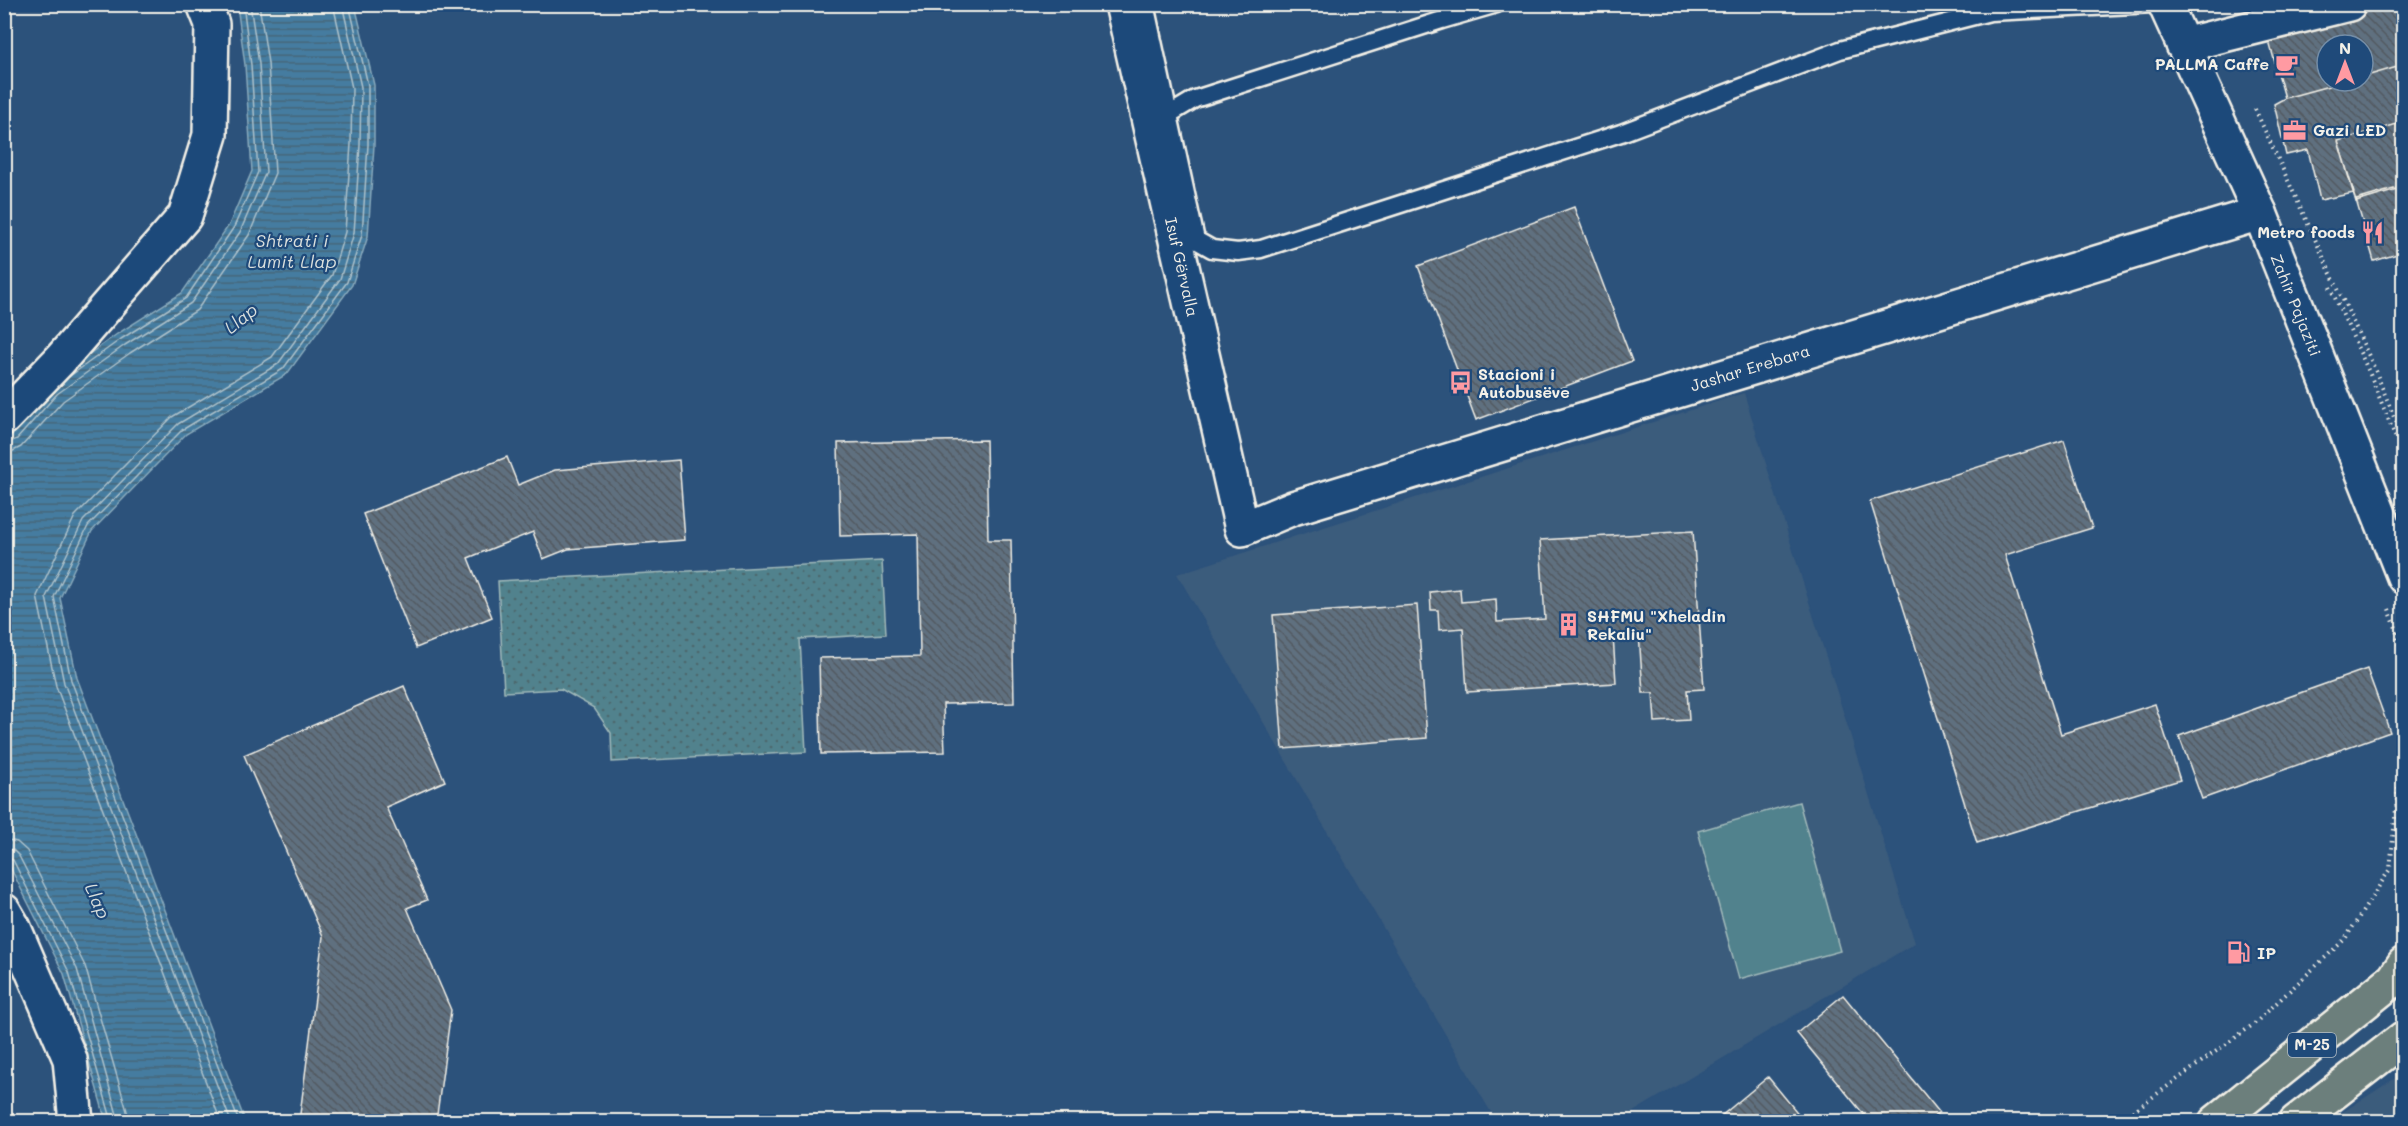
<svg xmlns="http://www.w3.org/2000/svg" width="2408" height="1126" font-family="Mali,sans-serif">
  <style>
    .built { fill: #3b5b7c }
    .park { fill: url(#park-dots); stroke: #a2baba; stroke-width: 1.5 }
    .pitch { fill: #51828d; stroke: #a2baba; stroke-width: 1.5 }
    .water { fill: url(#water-rules); stroke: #8aabbd; stroke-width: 1.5 }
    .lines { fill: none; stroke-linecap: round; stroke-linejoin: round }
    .shore { stroke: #aec2cb; stroke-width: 1.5 }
    .building { fill: url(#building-back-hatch); stroke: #f4f1e8; stroke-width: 1.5 }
    .service-casing { stroke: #f4f1e8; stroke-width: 21 }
    .minor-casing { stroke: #f4f1e8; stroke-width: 38 }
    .secondary-casing { stroke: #f4f1e8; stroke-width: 38 }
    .primary-casing { stroke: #f4f1e8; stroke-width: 38 }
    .path { stroke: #f4f1e8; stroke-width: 4; stroke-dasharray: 1.5 4.5; stroke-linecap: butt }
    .service { stroke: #1f4a7a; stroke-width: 16 }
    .minor { stroke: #1f4a7a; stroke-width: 33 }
    .secondary { stroke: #1f4a7a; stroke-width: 33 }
    .primary { stroke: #6c7f7c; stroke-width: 33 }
    .labels { text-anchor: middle; stroke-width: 4.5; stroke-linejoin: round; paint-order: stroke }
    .shield { fill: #1f4a7a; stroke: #b4bfc7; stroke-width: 1.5 }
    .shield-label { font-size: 15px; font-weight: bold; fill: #f4f1e8 }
    .poi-label { font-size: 16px; font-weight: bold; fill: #f4f1e8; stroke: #1f4a7a; text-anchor: start }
    .street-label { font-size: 16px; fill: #f4f1e8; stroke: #1f4a7a }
    .water-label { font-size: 18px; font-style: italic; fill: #dadfdd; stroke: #1f4a7a }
  </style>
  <defs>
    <pattern id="park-dots" width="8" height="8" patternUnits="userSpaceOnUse" patternTransform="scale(1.5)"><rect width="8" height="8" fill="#51828d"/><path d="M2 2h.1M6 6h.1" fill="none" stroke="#4d686d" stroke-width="1.8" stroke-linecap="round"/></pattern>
    <pattern id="water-rules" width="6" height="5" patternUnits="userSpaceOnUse" patternTransform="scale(1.5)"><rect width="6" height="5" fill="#447ca0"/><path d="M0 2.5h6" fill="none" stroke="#466578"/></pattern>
    <pattern id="building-back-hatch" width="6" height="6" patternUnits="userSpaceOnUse" patternTransform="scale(1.5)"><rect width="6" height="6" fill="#5f707f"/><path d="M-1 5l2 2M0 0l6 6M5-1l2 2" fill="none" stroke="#535a60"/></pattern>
  </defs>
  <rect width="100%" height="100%" fill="#2c527b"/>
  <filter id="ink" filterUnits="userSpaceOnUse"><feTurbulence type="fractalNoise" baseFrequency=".0167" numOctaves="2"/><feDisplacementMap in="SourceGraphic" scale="12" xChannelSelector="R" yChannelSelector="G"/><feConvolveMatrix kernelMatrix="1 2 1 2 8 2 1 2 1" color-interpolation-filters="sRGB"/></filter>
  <g filter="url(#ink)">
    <path class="built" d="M1744 393 1915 943 1618 1121H1496L1177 574Z
      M2403 1073V1121H2329Z"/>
    <path class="park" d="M882 561 886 634 800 639 806 752 612 762 611 733 594 708 561 689 504 692 498 581Z"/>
    <path class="pitch" d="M1799 802 1840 951 1739 979 1698 831Z"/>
    <path class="water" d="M237 5H355L374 85V145L368 236 352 285 287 374 186 434 92 531 60 598 77 678 245 1121H106L64 974 5 857V433L48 384 117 334 182 293 229 225 252 171 245 65Z"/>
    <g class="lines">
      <path class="shore" d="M70 376 121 339 186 298 234 227 258 172 251 65 243 4
        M4 444 17 439 57 394 125 345 191 303 240 232 266 172 259 64 250 4
        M4 453 13 451 21 447 63 401 130 353 197 310 249 235 275 173 268 63 259 4
        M4 839 17 842 27 851 85 966 127 1111 128 1122
        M4 848 13 850 19 856 77 969 119 1122
        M4 856 13 860 69 972 112 1122
        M221 1122 56 686 37 596 75 516 172 417 272 357 332 275 345 232 351 144 352 88 333 4
        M231 1122 64 683 46 597 83 521 178 424 278 364 340 279 354 233 360 145 361 87 342 4
        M239 1122 71 680 54 597 88 526 182 430 283 369 347 282 362 235 368 145V85L349 4"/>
    </g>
    <path class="building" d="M2389 4H2398L2404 25V65L2363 77V45H2327V81H2347L2285 98 2268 38Z
      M2404 65V122L2338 141 2354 193 2320 200 2308 150 2286 155 2274 104 2285 98 2347 81H2363V77Z
      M2404 122V188L2356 202 2338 141Z
      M2404 186V252L2374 261 2356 200Z
      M1574 207 1632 361 1476 420 1418 266Z
      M986 440 988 540H1011L1014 703 943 704 945 752 821 754 819 658 920 656 918 534 840 536 838 443Z
      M2064 440 2092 528 2005 555 2061 734 2155 704 2180 780 1977 843 1870 501Z
      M507 457 518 485 555 470 679 460 685 540 568 549 543 559 533 532 468 558 492 617 416 648 363 514Z
      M1693 531 1704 689 1687 690 1689 720 1655 722 1653 693H1643L1639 633 1613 635 1616 683 1467 692 1463 628 1439 630 1438 610H1431L1430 592 1460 589 1461 602 1496 599 1497 622 1545 619 1540 540Z
      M1417 605 1427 738 1283 749 1273 615Z
      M2367 669 2390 732 2202 799 2179 736Z
      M404 686 445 781 386 807 427 900 407 908 451 1010 436 1122H299L323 936 244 755Z
      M1843 995 1939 1112 1928 1122H1870L1797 1033Z
      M1768 1077 1805 1122H1714Z"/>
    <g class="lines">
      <defs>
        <path id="service" d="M1145 4 1196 240 1212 249 1238 252 1261 249 1621 133 1840 50 1990 12 2155 4
          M1170 114 1195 99 1442 20 1497 4"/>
        <path id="minor" d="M1122 4 1242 529 1293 508 2260 213
          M2183 45 2349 4"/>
        <path id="secondary" d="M2165 4 2260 213 2404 577
          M4 418 60 360 185 216 210 135 212 24 204 4
          M4 911 14 928 70 1059 76 1122"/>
        <path id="primary" d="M2216 1122 2394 979 2404 964
          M2296 1122 2404 1038"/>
      </defs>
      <use href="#service" class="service-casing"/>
      <use href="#minor" class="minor-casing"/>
      <use href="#secondary" class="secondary-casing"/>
      <use href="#primary" class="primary-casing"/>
      <path class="path" d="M2255 109 2374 367 2404 442
        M2330 287 2369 372 2404 458
        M2389 609 2396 628 2404 678
        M2118 1122 2254 1024 2345 939 2390 869 2402 748 2404 699"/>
      <use href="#service" class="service"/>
      <use href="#minor" class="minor"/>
      <use href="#secondary" class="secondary"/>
      <use href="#primary" class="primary"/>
    </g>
  </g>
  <defs>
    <symbol id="cafe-bare" viewBox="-9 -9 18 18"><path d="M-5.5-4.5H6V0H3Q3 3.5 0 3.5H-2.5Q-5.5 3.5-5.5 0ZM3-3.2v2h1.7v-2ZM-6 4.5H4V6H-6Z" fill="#ff9aa2" stroke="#1f4a7a" stroke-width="2.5" paint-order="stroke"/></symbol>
    <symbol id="office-bare" viewBox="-9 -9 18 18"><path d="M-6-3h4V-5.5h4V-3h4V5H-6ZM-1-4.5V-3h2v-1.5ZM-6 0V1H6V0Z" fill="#ff9aa2" stroke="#1f4a7a" stroke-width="2.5" paint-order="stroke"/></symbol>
    <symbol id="restaurant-bare" viewBox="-9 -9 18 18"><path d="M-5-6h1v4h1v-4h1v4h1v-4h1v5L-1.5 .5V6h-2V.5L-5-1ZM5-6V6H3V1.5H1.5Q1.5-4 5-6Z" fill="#ff9aa2" stroke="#1f4a7a" stroke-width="2.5" paint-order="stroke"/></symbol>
    <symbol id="bus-bare" viewBox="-9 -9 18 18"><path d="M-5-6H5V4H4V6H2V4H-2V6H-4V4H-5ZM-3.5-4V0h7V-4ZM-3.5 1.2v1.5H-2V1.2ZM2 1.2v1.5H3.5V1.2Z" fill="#ff9aa2" stroke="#1f4a7a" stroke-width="2.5" paint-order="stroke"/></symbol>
    <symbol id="building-bare" viewBox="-9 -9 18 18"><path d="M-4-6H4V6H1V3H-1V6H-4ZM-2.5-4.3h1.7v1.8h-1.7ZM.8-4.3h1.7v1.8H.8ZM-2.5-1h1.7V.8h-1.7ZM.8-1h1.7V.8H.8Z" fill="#ff9aa2" stroke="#1f4a7a" stroke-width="2.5" paint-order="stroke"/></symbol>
    <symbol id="fuel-bare" viewBox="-9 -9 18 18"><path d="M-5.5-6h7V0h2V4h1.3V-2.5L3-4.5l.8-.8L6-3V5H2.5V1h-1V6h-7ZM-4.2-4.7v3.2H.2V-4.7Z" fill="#ff9aa2" stroke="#1f4a7a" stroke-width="2.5" paint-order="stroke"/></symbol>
  </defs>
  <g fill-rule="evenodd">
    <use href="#cafe-bare" x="2270" y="48" width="33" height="33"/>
    <use href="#office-bare" x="2278" y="114" width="33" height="33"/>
    <use href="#restaurant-bare" x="2356" y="216" width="33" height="33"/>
    <use href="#bus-bare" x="1444" y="366" width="33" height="33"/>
    <use href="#building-bare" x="1552" y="608" width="33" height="33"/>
    <use href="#fuel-bare" x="2222" y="936" width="33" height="33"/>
  </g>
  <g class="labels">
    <rect class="shield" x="2288" y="1033" width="48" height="24" rx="4.5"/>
    <g class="shield-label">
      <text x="2312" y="1050">M-25</text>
    </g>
    <g class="poi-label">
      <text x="2269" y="70" text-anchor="end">PALLMA Caffe</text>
      <text x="2313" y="136">Gazi LED</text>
      <text x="2355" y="238" text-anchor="end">Metro foods</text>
      <text x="1478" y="380">Stacioni i<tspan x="1478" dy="18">Autobusëve</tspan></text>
      <text x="1587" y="622">SHFMU "Xheladin<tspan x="1587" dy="18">Rekaliu"</tspan></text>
      <text x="2257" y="959">IP</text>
    </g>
    <g class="street-label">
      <text transform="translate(1182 267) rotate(77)" y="6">Isuf Gërvalla</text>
      <text transform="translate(2296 305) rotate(68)" y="6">Zahir Pajaziti</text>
      <text transform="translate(1750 368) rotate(-17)" y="6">Jashar Erebara</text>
    </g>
    <g class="water-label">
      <text x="292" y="247">Shtrati i<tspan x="292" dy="21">Lumit Llap</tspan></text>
      <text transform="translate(241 319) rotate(-39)" y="6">Llap</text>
      <text transform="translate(97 901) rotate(66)" y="6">Llap</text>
    </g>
  </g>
  <rect width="2408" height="1126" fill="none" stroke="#1f4a7a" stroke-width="24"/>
  <rect x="12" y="12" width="2384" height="1102" fill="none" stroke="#f4f1e8" stroke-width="2" filter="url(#ink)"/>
  <g transform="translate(2345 63)"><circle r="28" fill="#1f4a7a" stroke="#748da6" stroke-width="1.5"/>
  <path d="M0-4.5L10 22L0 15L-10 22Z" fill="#ff9aa2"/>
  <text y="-9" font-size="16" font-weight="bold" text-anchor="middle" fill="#f4f1e8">N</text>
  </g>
</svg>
